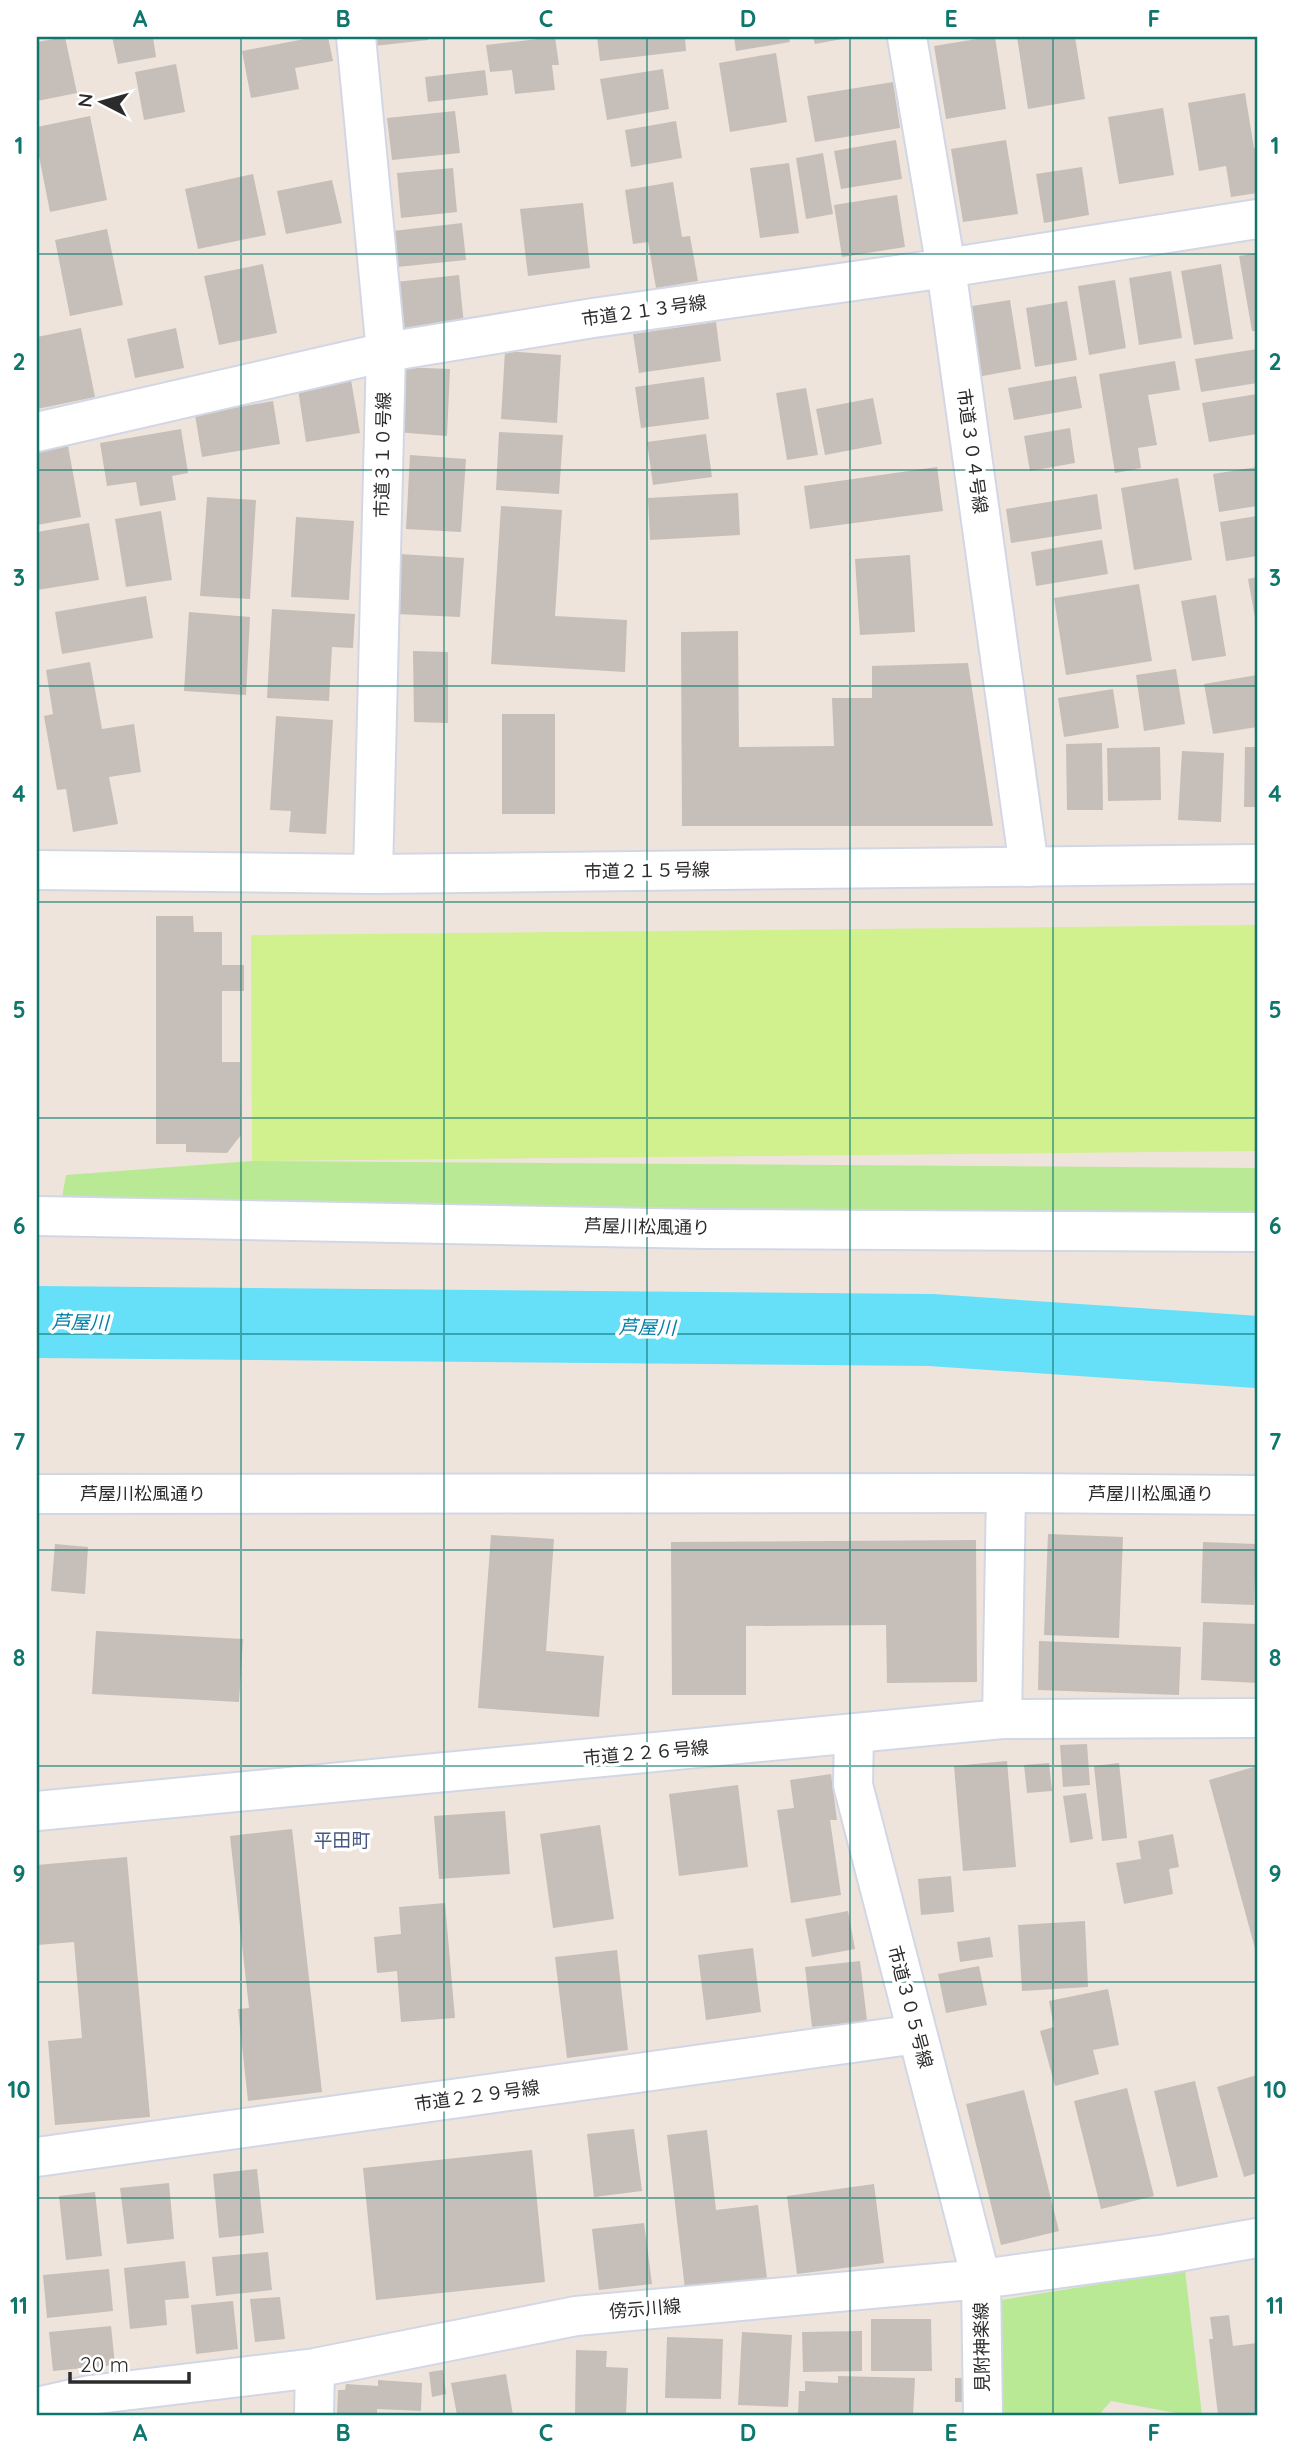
<svg xmlns="http://www.w3.org/2000/svg" width="1294" height="2452" font-family="Quicksand,'Noto Sans JP',sans-serif">
  <style>
    .green { fill: #b9e994 }
    .pitch { fill: #d1f18e }
    .lines { fill: none; stroke-linecap: round; stroke-linejoin: round }
    .river { stroke: #66e0f8; stroke-width: 72 }
    .building { fill: #c6beb8 }
    .street-casing { stroke: #d1d7e5; stroke-width: 42 }
    .secondary-casing { stroke: #d1d7e5; stroke-width: 42 }
    .street { stroke: #fff; stroke-width: 38 }
    .secondary { stroke: #fff; stroke-width: 38 }
    .grid { fill: none; stroke: #0f766e; stroke-width: 2; stroke-opacity: 0.55 }
    .labels { text-anchor: middle; stroke-width: 7; stroke-linejoin: round; paint-order: stroke }
    .street-label { font-size: 18px; fill: #2b2b2b; stroke: #fff }
    .water-label { font-size: 19px; font-style: italic; fill: #027fa7; stroke: #fff }
    .neighbourhood-label { font-size: 19px; fill: #47577f; stroke: #fff }
    .neatline { fill: none; stroke: #0f766e; stroke-width: 2.5 }
    .grid-label { font-size: 23px; text-anchor: middle; font-weight: bold; fill: #0f766e }
  </style>
  <rect width="100%" height="100%" fill="#eee4dc"/>
  <path class="green" d="M252 1161 1257 1168V1214L61 1203 66 1175Z
    M1185 2270 1202 2415H1187L1111 2401 1099 2415H999L1001 2300Z"/>
  <path class="pitch" d="M1257 925V1151L252 1161 251 935Z"/>
  <g class="lines">
    <path class="river" d="M37 1322 931 1330 1257 1352"/>
  </g>
  <path class="building" d="M65 37 77 93 37 101V42Z
    M112 37H153L156 57 118 64Z
    M315 37H328L333 61 295 68 299 89 251 98 242 51Z
    M372 37H428V40L374 46Z
    M555 37 559 65H552L555 90 515 94 512 70 490 72 486 45Z
    M597 37H685L686 51 600 61Z
    M734 37H789L790 42 736 51Z
    M813 37H848V38L815 44Z
    M989 37H995L1006 109 946 119 934 46Z
    M1017 37H1075L1085 99 1028 109Z
    M776 53 787 122 730 132 719 63Z
    M176 64 185 112 144 120 135 72Z
    M663 69 669 109 607 120 600 79Z
    M485 70 488 95 428 102 425 77Z
    M893 82 900 128 815 142 807 96Z
    M1245 93 1254 148H1257V193L1231 197 1226 166 1199 171 1188 103Z
    M1163 108 1174 175 1119 184 1108 117Z
    M455 111 460 153 392 160 387 118Z
    M90 116 107 200 50 212 37 146V127Z
    M676 121 682 158 631 167 625 130Z
    M896 140 902 179 841 189 834 151Z
    M1006 140 1018 214 963 222 951 149Z
    M823 153 833 214 806 219 796 158Z
    M789 163 799 233 760 238 750 168Z
    M1082 167 1089 215 1044 223 1036 174Z
    M453 168 457 212 401 218 397 173Z
    M253 174 266 235 198 249 185 189Z
    M332 180 342 223 286 234 277 191Z
    M673 182 682 237 690 236 698 281 656 288 648 242 633 244 625 190Z
    M897 195 905 247 842 257 834 205Z
    M583 203 590 268 528 276 520 209Z
    M462 223 466 260 397 267 393 231Z
    M107 229 123 305 70 316 55 240Z
    M1257 253V331H1252L1239 256Z
    M263 264 277 333 219 345 204 276Z
    M1221 264 1233 339 1194 345 1181 271Z
    M1171 271 1182 338 1139 345 1129 278Z
    M459 275 464 325 402 332 396 282Z
    M1115 280 1126 348 1089 355 1078 286Z
    M1010 300 1021 369 977 377 966 307Z
    M1067 301 1077 360 1035 367 1026 308Z
    M716 322 721 361 639 373 633 334Z
    M81 328 95 397 37 409V337Z
    M176 328 184 368 135 378 127 339Z
    M1257 349V383L1201 392 1195 359Z
    M505 351 561 355 557 423 501 419Z
    M1175 361 1180 390 1148 395 1157 445 1138 448 1141 468 1115 473 1099 374Z
    M399 367 450 369 447 436 395 432Z
    M1076 376 1082 408 1014 420 1008 388Z
    M704 377 709 419 641 428 635 387Z
    M351 380 360 433 306 442 298 389Z
    M806 388 818 455 787 460 776 393Z
    M1257 394V434L1209 442 1202 403Z
    M873 398 882 444 825 455 816 409Z
    M273 401 280 444 202 457 195 415Z
    M1070 428 1075 463 1030 471 1024 436Z
    M181 429 188 473 172 476 176 500 140 506 136 482 107 486 100 443Z
    M499 432 563 435 559 494 496 490Z
    M706 434 712 477 653 485 647 442Z
    M68 446 81 517 37 525V451Z
    M410 455 466 459 461 532 406 529Z
    M937 467 943 511 810 529 804 486Z
    M1257 467V506L1219 512 1213 474Z
    M1178 478 1192 560 1134 570 1121 488Z
    M738 493 740 535 650 540 648 498Z
    M1097 494 1102 529 1011 543 1006 509Z
    M207 497 256 500 250 599 200 596Z
    M501 506 562 510 555 616 627 620 625 672 491 664Z
    M161 511 172 580 126 587 115 519Z
    M1257 516V556L1226 561 1220 522Z
    M296 517 354 521 349 600 291 597Z
    M89 523 99 580 37 590V532Z
    M1102 540 1108 574 1036 586 1031 552Z
    M400 554 464 558 460 617 397 614Z
    M910 555 915 632 860 635 855 559Z
    M1257 577V623H1256L1248 579Z
    M1139 584 1152 661 1066 675 1054 598Z
    M1216 595 1226 656 1192 661 1181 601Z
    M146 596 153 638 62 654 55 612Z
    M272 609 355 614 353 648 332 647 329 701 267 698Z
    M189 612 250 617 246 695 184 691Z
    M738 631 739 747 834 746 832 698H872V666L968 663 993 826H682L681 632Z
    M413 651 448 652V723L414 722Z
    M90 662 102 729 134 724 141 772 109 777 118 824 73 832 66 789 57 790 44 716 53 714 46 670Z
    M1176 669 1185 724 1144 731 1136 675Z
    M1257 675V727L1213 734 1204 684Z
    M1113 689 1119 728 1064 737 1058 698Z
    M502 714H555V814H502Z
    M276 716 333 720 326 834 289 832 291 811 270 810Z
    M1102 743 1103 810H1067L1066 744Z
    M1160 747 1161 800 1108 801 1107 748Z
    M1245 747H1257V807H1244Z
    M1182 751 1224 753 1221 822 1178 820Z
    M156 916H193L194 932H222V965H244V991H222V1062H240L241 1135 227 1153 186 1152V1144H156Z
    M1048 1534 1123 1537 1119 1638 1044 1635Z
    M491 1535 554 1539 546 1651 604 1656 599 1717 478 1708Z
    M976 1540 977 1682 887 1683 886 1625 746 1626V1695H672L671 1542Z
    M1203 1542 1256 1544 1254 1605 1201 1603Z
    M55 1544 88 1547 85 1594 51 1591Z
    M1203 1622 1257 1624V1683L1201 1680Z
    M96 1631 243 1639 239 1702 92 1694Z
    M1039 1641 1181 1647 1179 1695 1038 1690Z
    M1087 1744 1090 1785 1063 1787 1060 1745Z
    M1007 1761 1016 1867 963 1871 954 1766Z
    M1049 1763 1052 1791 1027 1793 1024 1765Z
    M1119 1763 1127 1838 1102 1841 1094 1766Z
    M1257 1766V1952H1256L1209 1780Z
    M831 1774 837 1820H830L841 1895 791 1903 777 1810 794 1808 790 1780Z
    M738 1785 748 1867 679 1876 669 1794Z
    M1086 1793 1093 1839 1070 1843 1063 1796Z
    M505 1811 510 1874 439 1879 434 1816Z
    M600 1825 614 1919 553 1928 540 1834Z
    M292 1829 322 2092 248 2101 238 2009 249 2008 230 1836Z
    M1173 1834 1179 1867 1169 1869 1173 1894 1124 1904 1116 1863 1141 1859 1138 1841Z
    M127 1857 150 2117 55 2125 48 2041 82 2038 74 1942 38 1945 37 1865Z
    M951 1876 954 1912 921 1915 918 1879Z
    M445 1903 455 2018 401 2022 397 1971 377 1973 374 1937 401 1934 399 1907Z
    M848 1911 855 1949 812 1957 805 1919Z
    M1085 1921 1088 1987 1022 1991 1018 1925Z
    M990 1937 993 1957 960 1962 957 1942Z
    M753 1948 761 2012 706 2020 698 1955Z
    M617 1950 628 2050 567 2058 555 1957Z
    M860 1961 867 2021 812 2027 805 1967Z
    M979 1966 987 2005 946 2013 938 1974Z
    M1108 1989 1119 2045 1093 2050 1099 2074 1055 2086 1040 2031 1054 2027 1049 2001Z
    M1257 2075V2173L1244 2177 1217 2087Z
    M1195 2081 1218 2177 1177 2187 1154 2091Z
    M1127 2088 1154 2196 1101 2209 1074 2101Z
    M1024 2090 1059 2231 1001 2245 966 2104Z
    M634 2129 642 2191 594 2197 587 2134Z
    M707 2130 716 2210 758 2205 767 2278 685 2289 667 2135Z
    M532 2150 545 2282 376 2300 363 2168Z
    M257 2169 264 2233 219 2238 213 2174Z
    M169 2183 174 2239 127 2244 120 2188Z
    M874 2184 884 2263 797 2274 787 2196Z
    M95 2192 102 2256 66 2260 59 2196Z
    M644 2223 652 2284 599 2290 592 2229Z
    M268 2252 272 2290 216 2296 212 2257Z
    M185 2261 189 2298 165 2300 167 2325 130 2329 124 2268Z
    M109 2269 113 2311 47 2318 43 2275Z
    M280 2297 285 2339 255 2342 250 2299Z
    M233 2301 238 2349 196 2354 191 2305Z
    M1229 2315 1233 2346 1257 2343V2415H1218L1209 2339H1213L1210 2317Z
    M871 2319H931L932 2371H871Z
    M111 2326 115 2365 53 2371 49 2332Z
    M862 2331V2371L803 2372 802 2332Z
    M742 2332 792 2335 788 2407 738 2405Z
    M667 2337 723 2339 721 2399 665 2398Z
    M576 2350 607 2351 606 2367 628 2368 626 2415H575Z
    M443 2370 446 2394 432 2397 429 2372Z
    M506 2374 513 2415H457L451 2383Z
    M838 2376 915 2378 913 2415H798L799 2391H805V2381L838 2383Z
    M955 2378H969V2402H955Z
    M378 2380 422 2383 421 2411 377 2409V2415L337 2414 338 2390H345L346 2384 378 2386Z"/>
  <g class="lines">
    <defs>
      <path id="street" d="M356 37 386 352 373 874
        M907 37 946 268 1029 867
        M37 432 386 352 593 318 946 268 1257 219
        M1002 1719 1006 1493
        M854 1734 853 1785 981 2279 983 2415
        M37 1811 1002 1719 1257 1718
        M37 2157 917 2034
        M37 2407 90 2395 315 2368 576 2316 981 2279 1166 2254 1257 2238
        M314 2415 315 2368"/>
      <path id="secondary" d="M37 870 373 874 1257 864
        M37 1216 705 1229 1257 1232
        M37 1494 1006 1493 1257 1495"/>
    </defs>
    <use href="#street" class="street-casing"/>
    <use href="#secondary" class="secondary-casing"/>
    <use href="#street" class="street"/>
    <use href="#secondary" class="secondary"/>
  </g>
  <path class="grid" d="M241 37V2415M444 37V2415M647 37V2415M850 37V2415M1053 37V2415M37 254H1257M37 470H1257M37 686H1257M37 902H1257M37 1118H1257M37 1334H1257M37 1550H1257M37 1766H1257M37 1982H1257M37 2198H1257"/>
  <g class="labels">
    <g class="street-label">
      <text transform="translate(644 311) rotate(-8)" y="6">市道２１３号線</text>
      <text transform="translate(972 451) rotate(82)" y="6">市道３０４号線</text>
      <text transform="translate(383 455) rotate(-89)" y="6">市道３１０号線</text>
      <text transform="translate(647 871) rotate(-1)" y="6">市道２１５号線</text>
      <text transform="translate(647 1227) rotate(1)" y="6">芦屋川松風通り</text>
      <text x="143" y="1500">芦屋川松風通り</text>
      <text x="1151" y="1500">芦屋川松風通り</text>
      <text transform="translate(646 1753) rotate(-5)" y="6">市道２２６号線</text>
      <text transform="translate(910 2007) rotate(75)" y="6">市道３０５号線</text>
      <text transform="translate(477 2096) rotate(-8)" y="6">市道２２９号線</text>
      <text transform="translate(645 2309) rotate(-5)" y="6">傍示川線</text>
      <text transform="translate(982 2347) rotate(-91)" y="6">見附神楽線</text>
    </g>
    <g class="water-label">
      <text transform="translate(80 1322) rotate(1)" y="7">芦屋川</text>
      <text transform="translate(647 1327) rotate(1)" y="7">芦屋川</text>
    </g>
    <g class="neighbourhood-label">
      <text x="342" y="1847">平田町</text>
    </g>
  </g>
  <rect width="1294" height="2452" fill="none" stroke="#ffffff" stroke-width="77"/>
  <g transform="translate(102 102) rotate(276)" stroke="#ffffff" stroke-width="5" paint-order="stroke">
  <path d="M0-5L12 26L0 18L-12 26Z" fill="#2b2b2b"/>
  <text y="-10" font-size="19" font-weight="bold" text-anchor="middle" fill="#2b2b2b">N</text>
  </g>
  <path d="M70 2372v10h119v-10" fill="none" stroke="#2b2b2b" stroke-width="3.5"/>
  <text x="80" y="2372" font-size="21" fill="#2b2b2b" stroke="#ffffff" stroke-width="5" paint-order="stroke">20 m</text>
  <rect x="38" y="38" width="1218" height="2376" class="neatline"/>
  <g class="grid-label">
    <text x="140" y="27">A</text>
    <text x="343" y="27">B</text>
    <text x="546" y="27">C</text>
    <text x="748" y="27">D</text>
    <text x="951" y="27">E</text>
    <text x="1154" y="27">F</text>
    <text x="19" y="154">1</text>
    <text x="1275" y="154">1</text>
    <text x="19" y="370">2</text>
    <text x="1275" y="370">2</text>
    <text x="19" y="586">3</text>
    <text x="1275" y="586">3</text>
    <text x="19" y="802">4</text>
    <text x="1275" y="802">4</text>
    <text x="19" y="1018">5</text>
    <text x="1275" y="1018">5</text>
    <text x="19" y="1234">6</text>
    <text x="1275" y="1234">6</text>
    <text x="19" y="1450">7</text>
    <text x="1275" y="1450">7</text>
    <text x="19" y="1666">8</text>
    <text x="1275" y="1666">8</text>
    <text x="19" y="1882">9</text>
    <text x="1275" y="1882">9</text>
    <text x="19" y="2098">10</text>
    <text x="1275" y="2098">10</text>
    <text x="19" y="2314">11</text>
    <text x="1275" y="2314">11</text>
    <text x="140" y="2441">A</text>
    <text x="343" y="2441">B</text>
    <text x="546" y="2441">C</text>
    <text x="748" y="2441">D</text>
    <text x="951" y="2441">E</text>
    <text x="1154" y="2441">F</text>
  </g>
</svg>
